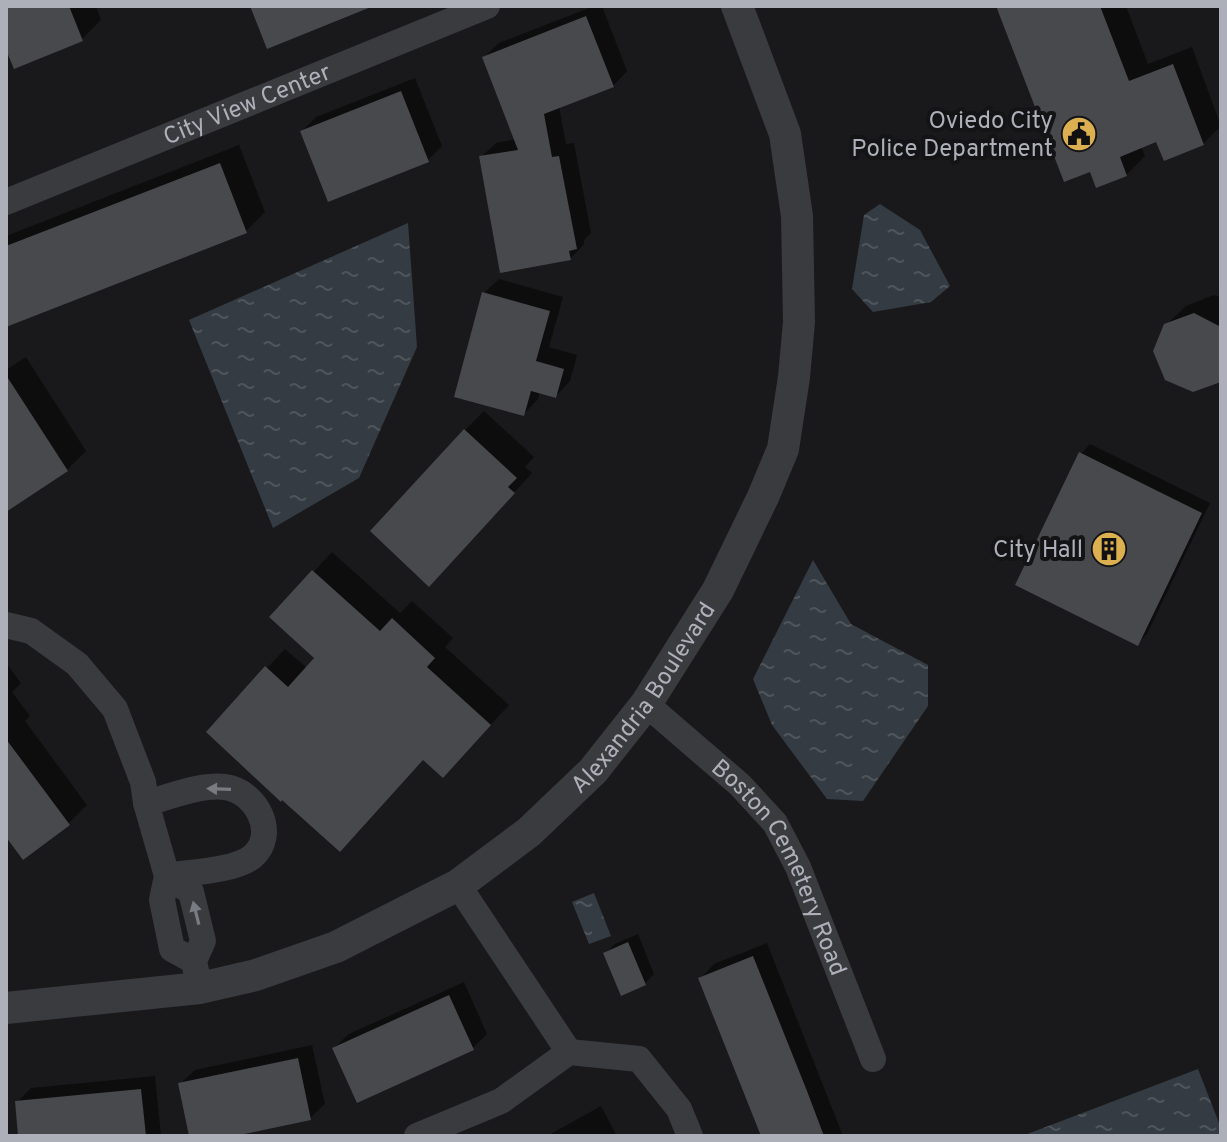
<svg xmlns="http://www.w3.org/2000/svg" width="1227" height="1142" font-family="Overpass,sans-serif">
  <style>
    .water { fill: url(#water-ripples) }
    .shadow { fill: #0007 }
    .building { fill: #48494d }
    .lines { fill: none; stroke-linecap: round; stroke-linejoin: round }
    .minor { stroke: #3a3b3f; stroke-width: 26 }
    .tertiary { stroke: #3a3b3f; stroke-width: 32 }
    .oneway { fill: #797b82 }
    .labels { text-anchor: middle; stroke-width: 8; stroke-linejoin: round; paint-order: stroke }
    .street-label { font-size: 24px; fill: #adb0b9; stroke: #141416 }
    .poi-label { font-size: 24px; fill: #adb0b9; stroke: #141416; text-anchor: end }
  </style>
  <defs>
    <pattern id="water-ripples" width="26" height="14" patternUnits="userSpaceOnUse" patternTransform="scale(2)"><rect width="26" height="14" fill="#343b42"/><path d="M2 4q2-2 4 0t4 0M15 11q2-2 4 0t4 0" fill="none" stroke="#4f555b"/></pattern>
  </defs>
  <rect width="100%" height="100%" fill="#19191b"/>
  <path class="water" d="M880 204 920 230 950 286 931 302 873 312 852 289 864 215Z
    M408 223 417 347 359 478 273 528 189 320Z
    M813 560 851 624 928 665V706L863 801 827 799 772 725 753 679Z
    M594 893 611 936 589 944 572 902Z
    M1198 1069 1221 1128V1136H1022Z"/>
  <path class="shadow" d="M6 6H96L101 20 82 39 6 44Z
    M594 6H602L627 71 613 86 559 106 566 144 574 143 591 233 584 240V244L570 259 481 157 496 143 516 139 484 57 499 43Z
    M998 6H1126L1148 64 1192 47 1221 126 1203 144 1157 140 1141 146 1145 156 1126 175 1091 169Z
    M415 78 442 146 428 160 302 131 316 117Z
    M239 145 265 212 246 231 6 325V236Z
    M499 279 563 297 549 347 577 355 570 381 556 396 540 391 538 399 524 414 484 293Z
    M1214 295 1221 297V381L1166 325 1186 306Z
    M26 357 86 451 67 470 6 510V370Z
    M484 411 534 457 525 467 532 473 448 565 465 430Z
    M1090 444 1210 503 1147 634 1138 643 1081 454Z
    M332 552 400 613 412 601 453 638 445 647 509 705 462 756 424 758 359 831 267 668 285 649 307 668 317 657 272 617Z
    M6 663 21 683 12 692 30 716 25 721 87 805 68 824 6 834Z
    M638 934 654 974 644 984 606 953 615 944Z
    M767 943 843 1136H762L700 979 714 964Z
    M464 982 487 1034 473 1048H334L349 1034Z
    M312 1045 325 1104 310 1118 225 1136H191L180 1084 195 1070Z
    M155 1076 161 1136H20L17 1102 31 1088Z
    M601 1106 617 1136H547Z"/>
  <path class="building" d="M6 6H69L83 41 14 69 6 50Z
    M250 6H371V7L267 49Z
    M996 6H1100L1129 81 1173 64 1204 145 1164 161 1156 142 1120 157 1127 176 1096 188 1090 172 1064 182Z
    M586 16 614 87 544 114 552 157 559 156 577 249 569 251 571 260 500 273 479 156 518 150 482 57Z
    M401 91 429 162 328 202 300 131Z
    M220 163 247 233 6 327V246Z
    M482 292 550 311 536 361 564 369 556 398 531 391 524 416 454 397Z
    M1194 313 1221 327V382L1193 392 1165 380 1153 351 1164 324Z
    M6 375 68 471 6 512Z
    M464 429 517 478 508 487 515 493 429 587 370 531Z
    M1079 452 1202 513 1138 646 1015 585Z
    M312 570 380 631 392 618 435 658 427 667 491 725 443 778 423 760 340 852 282 800 281 802 206 732 265 666 288 687 314 658 269 617Z
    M6 739 70 825 23 860 6 837Z
    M628 942 646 985 621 996 603 953Z
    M753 956 807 1091 824 1136H761L698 978Z
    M449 995 474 1050 357 1103 332 1048Z
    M298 1058 311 1120 235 1136H189L178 1083Z
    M141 1089 146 1136H18L15 1101Z"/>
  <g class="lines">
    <g class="minor">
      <path id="s1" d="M6 202 487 6"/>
      <path d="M6 625 31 631 77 664 115 709 143 782 146 803 167 876 162 900 172 949 194 961"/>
      <path id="s2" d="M646 704 740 785 775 823 798 867 873 1059"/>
      <path d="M146 803C170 797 200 784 225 787 256 791 279 834 252 857 234 871 190 872 167 876"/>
      <path d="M167 876 191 892 203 941 194 961 197 976"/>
      <path d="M458 885 569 1052"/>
      <path d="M417 1136 501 1101 569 1052 639 1059 679 1109 690 1136"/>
    </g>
    <path class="tertiary" id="s3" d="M6 1008 200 988 256 975 336 947 458 885 529 832 593 771 646 704 718 590 763 497 783 449 794 377 799 322 797 216 785 134 737 6"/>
  </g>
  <defs><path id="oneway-solid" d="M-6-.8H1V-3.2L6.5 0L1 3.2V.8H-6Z" transform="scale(2)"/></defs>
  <g class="oneway">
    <use href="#oneway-solid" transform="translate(219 789) rotate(-178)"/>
    <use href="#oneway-solid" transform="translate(196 913) rotate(-104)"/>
  </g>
  <defs>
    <symbol id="civic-disc" viewBox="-11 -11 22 22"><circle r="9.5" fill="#dcaf50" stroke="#141416"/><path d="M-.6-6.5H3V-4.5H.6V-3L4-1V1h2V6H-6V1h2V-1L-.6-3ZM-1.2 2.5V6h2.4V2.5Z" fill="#111"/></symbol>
    <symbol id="building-disc" viewBox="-11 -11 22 22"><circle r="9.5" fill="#dcaf50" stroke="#141416"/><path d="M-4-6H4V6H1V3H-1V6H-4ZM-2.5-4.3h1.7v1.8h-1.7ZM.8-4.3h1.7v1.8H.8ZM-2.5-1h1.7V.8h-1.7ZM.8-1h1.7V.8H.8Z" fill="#111"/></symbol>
  </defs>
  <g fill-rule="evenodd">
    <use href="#civic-disc" x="1059" y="114" width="40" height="40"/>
    <use href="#building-disc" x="1089" y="529" width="40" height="40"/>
  </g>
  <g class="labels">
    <g class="street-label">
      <text dy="8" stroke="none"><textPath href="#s1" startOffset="260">City View Center</textPath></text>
      <text dy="8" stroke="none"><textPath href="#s3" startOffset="740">Alexandria Boulevard</textPath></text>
      <text dy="8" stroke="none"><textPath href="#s2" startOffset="216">Boston Cemetery Road</textPath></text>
    </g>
    <g class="poi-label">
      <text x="1053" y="128">Oviedo City<tspan x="1053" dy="28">Police Department</tspan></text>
      <text x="1083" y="557">City Hall</text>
    </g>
  </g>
  <rect width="1227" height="1142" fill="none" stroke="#adb0b9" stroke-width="16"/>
</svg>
